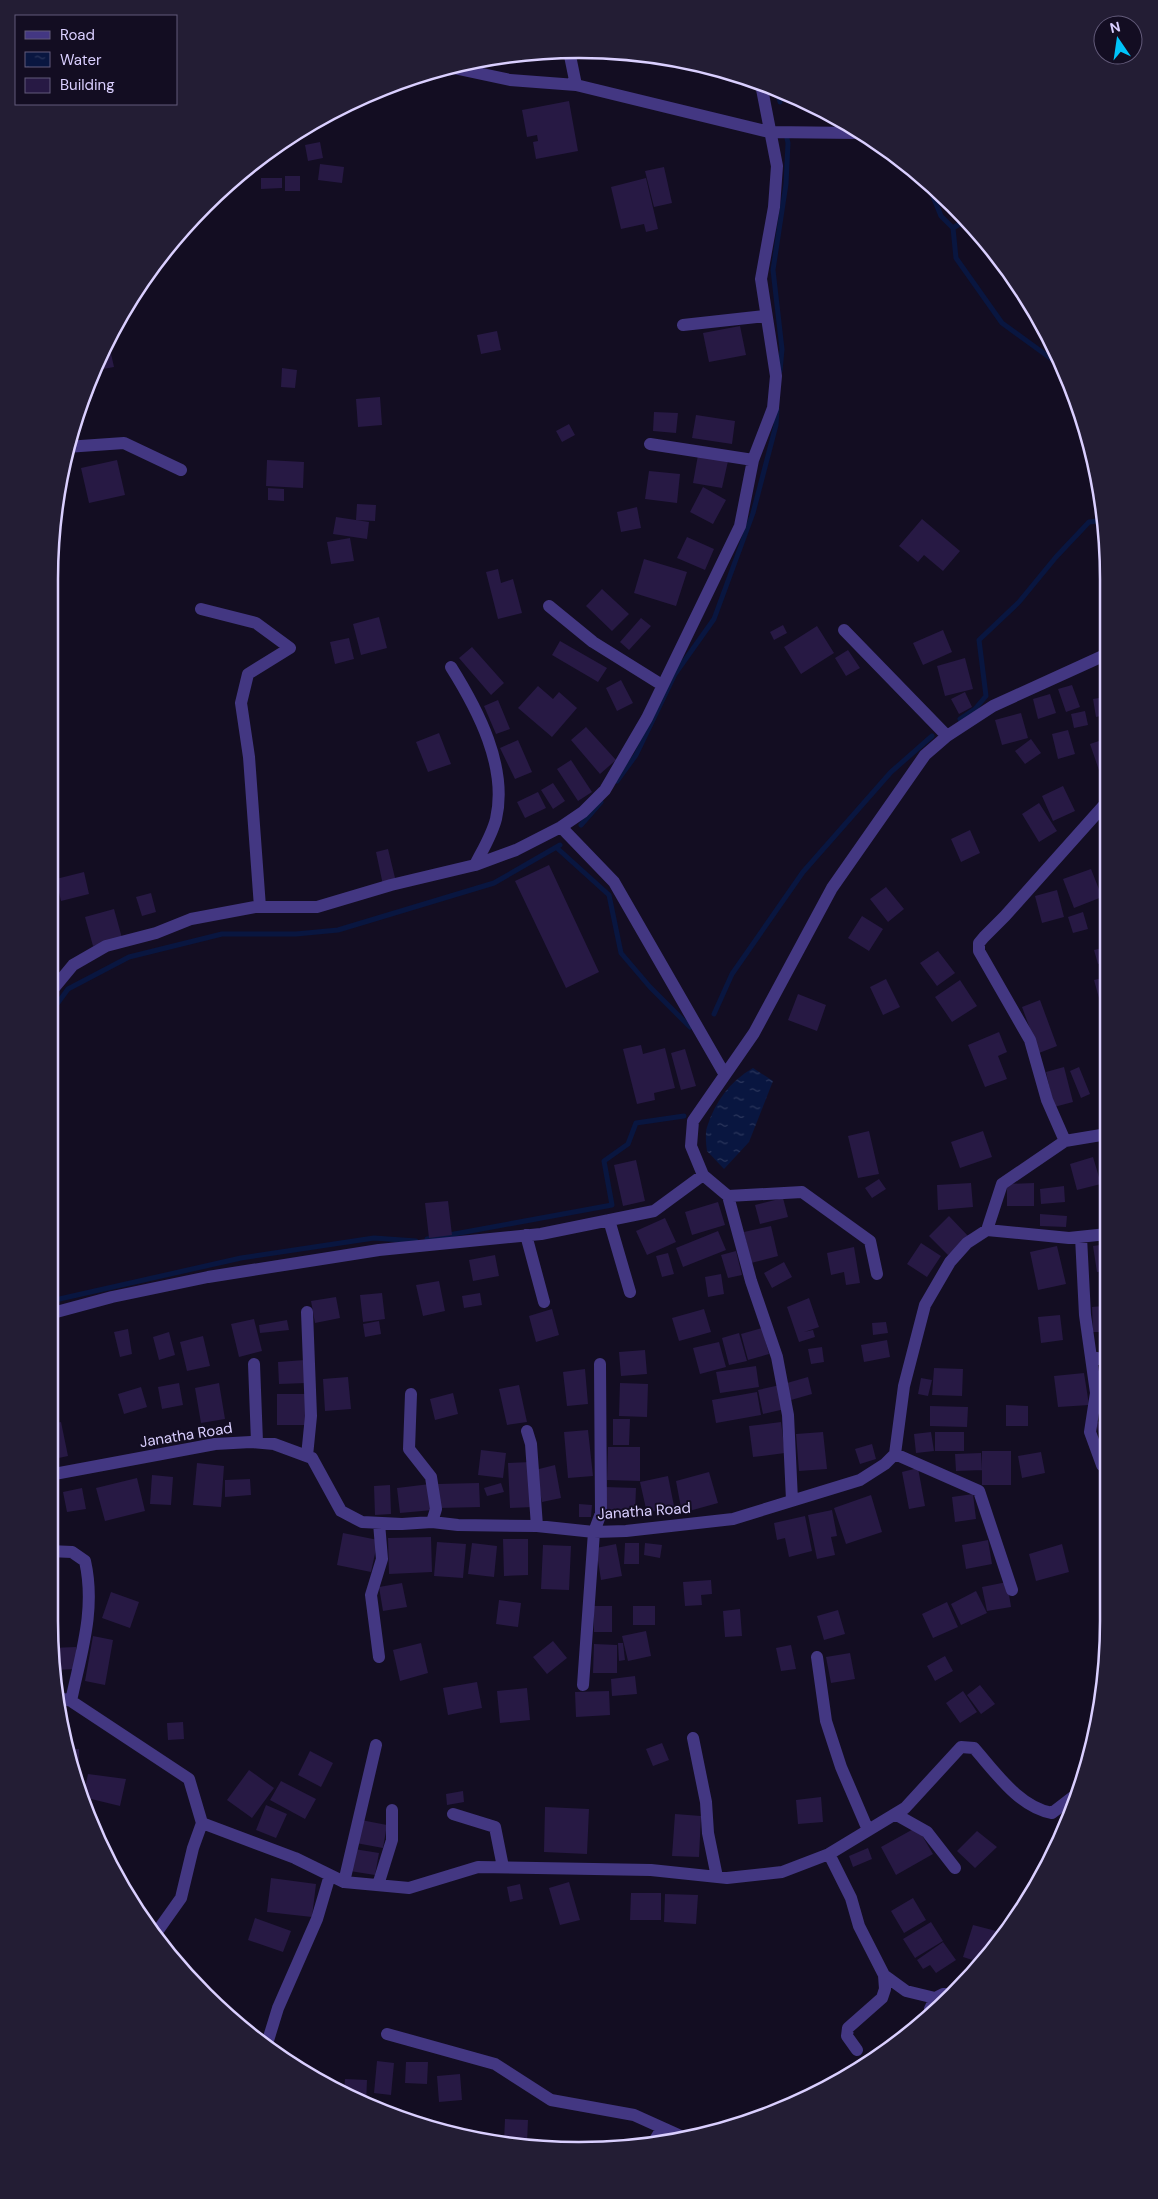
<svg xmlns="http://www.w3.org/2000/svg" width="1158" height="2199" font-family="'DM Sans',sans-serif">
  <style>
    .water { fill: url(#water-ripples) }
    .lines { fill: none; stroke-linecap: round; stroke-linejoin: round }
    .stream { stroke: #091640; stroke-width: 5 }
    .building { fill: #271944 }
    .minor { stroke: #433782; stroke-width: 12 }
    .labels { text-anchor: middle; stroke-width: 4; stroke-linejoin: round; paint-order: stroke }
    .street-label { font-size: 15px; fill: #dacfff; stroke: #130d22 }
    .rim { fill: none; stroke: #dacfff; stroke-width: 2.5 }
  </style>
  <defs>
    <pattern id="water-ripples" width="26" height="14" patternUnits="userSpaceOnUse" patternTransform="scale(1.25)"><rect width="26" height="14" fill="#091640"/><path d="M2 4q2-2 4 0t4 0M15 11q2-2 4 0t4 0" fill="none" stroke="#2c375d"/></pattern>
  </defs>
  <rect width="100%" height="100%" fill="#130d22"/>
  <path class="water" d="M753 1068 773 1081 749 1142 724 1169 707 1151C706 1144 705 1134 707 1127 715 1102 730 1081 753 1068Z"/>
  <g class="lines">
    <path class="stream" d="M777 90 780 102
      M926 179 941 216 953 228 966 220
      M953 228 956 258 1002 323 1064 368
      M780 371 782 349 773 270 786 184 788 143 786 134
      M960 719 975 709 986 696 979 640 1019 602 1056 557 1089 522 1105 520
      M617 781 636 755 675 674 714 619 753 513 776 425 777 409
      M581 825 601 802
      M557 848 609 895 621 953 650 987 690 1027
      M714 1014 732 974 803 872 891 772 932 736
      M49 1015 68 989 129 957 222 934H296L338 930 494 883 560 845
      M427 1239 612 1205 604 1161 628 1144 636 1123 684 1116
      M49 1305 55 1300 241 1258 374 1238 416 1241"/>
  </g>
  <path class="building" d="M408 77V87H387L403 79Z
    M569 101 578 151 536 159 533 142 538 141 537 135 527 137 522 110Z
    M320 142 323 158 308 161 305 145Z
    M320 164 344 167 342 183 318 180Z
    M664 167 672 203 654 207 645 171Z
    M285 176H300V191H285Z
    M261 178H282V188L261 189Z
    M646 178 658 229 646 232 644 224 621 229 611 187Z
    M740 326 746 355 709 362 703 333Z
    M497 331 501 350 481 354 477 335Z
    M110 349 114 367 103 369 101 351Z
    M99 357 101 368 94 370Z
    M282 368 297 370 295 388 281 387Z
    M380 397 382 425 358 427 356 399Z
    M654 412 678 413 676 433 653 431Z
    M696 415 735 421 732 444 692 438Z
    M569 424 575 435 562 442 556 431Z
    M698 455 728 461 722 488 693 483Z
    M117 460 125 495 89 503 81 468Z
    M267 460 304 462 303 488 266 486Z
    M649 471 680 474 677 503 645 499Z
    M703 487 726 500 713 524 690 512Z
    M268 488 284 489V501L268 500Z
    M357 504 376 505 375 521 356 520Z
    M637 507 641 528 621 532 617 512Z
    M336 517 369 522 367 539 333 534Z
    M922 519 960 551 943 571 924 555 918 562 899 546Z
    M687 537 714 549 705 570 677 558Z
    M350 538 354 561 331 564 327 542Z
    M644 559 687 572 676 606 634 593Z
    M498 569 501 583 513 579 522 613 498 619 486 572Z
    M602 589 629 614 612 631 586 606Z
    M379 617 387 648 361 655 353 624Z
    M641 618 651 626 629 650 620 642Z
    M783 625 787 633 774 640 770 632Z
    M817 626 834 653 801 674 784 647Z
    M943 630 952 652 923 665 913 643Z
    M349 638 354 659 335 664 330 642Z
    M560 641 607 668 598 682 552 655Z
    M472 647 504 683 491 695 459 658Z
    M848 650 860 668 846 676 835 658Z
    M965 658 973 689 945 696 937 666Z
    M621 680 633 703 617 711 606 688Z
    M1072 685 1080 707 1066 712 1058 689Z
    M538 686 553 699 559 692 577 708 552 737 518 708Z
    M965 692 972 707 959 714 951 699Z
    M1050 694 1056 713 1038 719 1033 699Z
    M1105 697V715L1096 717 1093 699Z
    M498 700 510 729 496 734 484 706Z
    M1085 711 1088 725 1074 728 1071 714Z
    M1021 713 1028 738 1002 745 995 720Z
    M586 727 616 760 600 774 571 740Z
    M1068 730 1075 754 1058 759 1052 734Z
    M53 732 59 752 50 755V733Z
    M439 733 451 764 428 772 416 742Z
    M1031 739 1041 753 1025 764 1015 751Z
    M1105 739V778L1102 779 1090 744Z
    M518 740 532 772 515 779 500 748Z
    M571 760 592 792 578 801 557 769Z
    M553 783 565 801 553 809 541 790Z
    M1063 786 1075 811 1053 821 1042 796Z
    M538 792 546 808 525 818 517 802Z
    M1039 803 1057 831 1039 842 1022 814Z
    M970 830 980 853 961 862 951 839Z
    M388 849 396 882 383 885 376 852Z
    M549 865 599 972 566 988 515 881Z
    M1091 869 1102 897 1074 908 1063 879Z
    M84 872 89 894 61 901 56 879Z
    M886 887 904 909 888 922 870 899Z
    M1057 890 1064 917 1042 923 1035 896Z
    M151 893 156 912 142 916 136 897Z
    M114 909 122 938 93 946 85 917Z
    M1083 912 1088 929 1073 933 1068 917Z
    M862 916 883 929 869 951 848 938Z
    M1102 948 1105 962 1098 964 1094 950Z
    M938 951 955 973 937 986 920 963Z
    M1106 977V1015L1104 1016 1094 980Z
    M886 979 900 1007 883 1015 870 987Z
    M960 980 977 1006 952 1022 935 997Z
    M798 994 826 1005 817 1031 788 1020Z
    M1040 1000 1057 1046 1039 1053 1022 1007Z
    M999 1032 1007 1052 998 1056 1007 1079 985 1087 968 1045Z
    M641 1045 643 1054 665 1048 675 1088 654 1093 655 1100 637 1104 623 1049Z
    M685 1049 696 1086 681 1090 671 1053Z
    M1064 1067 1073 1102 1054 1107 1046 1072Z
    M1079 1067 1090 1094 1081 1098 1070 1071Z
    M869 1131 879 1174 858 1178 848 1136Z
    M983 1131 992 1157 960 1168 951 1142Z
    M1093 1157 1101 1184 1077 1190 1070 1164Z
    M636 1160 645 1201 623 1206 614 1165Z
    M879 1179 886 1189 872 1198 865 1188Z
    M971 1183 973 1207 938 1210 937 1185Z
    M1034 1183V1206H1007V1184Z
    M1064 1186 1065 1202 1041 1204 1040 1189Z
    M1107 1196V1214H1106L1102 1197Z
    M783 1198 788 1217 760 1224 755 1205Z
    M448 1201 452 1235 429 1238 425 1203Z
    M718 1202 725 1225 692 1235 685 1212Z
    M1040 1214 1067 1216 1066 1227 1040 1226Z
    M949 1216 969 1237 948 1255 929 1236Z
    M665 1218 676 1242 647 1255 636 1231Z
    M771 1226 778 1256 751 1263 744 1232Z
    M718 1231 726 1250 683 1267 676 1248Z
    M921 1243 941 1256 927 1277 907 1264Z
    M1107 1244V1271L1097 1272 1093 1246Z
    M1057 1246 1066 1284 1038 1290 1030 1252Z
    M854 1247 860 1283 846 1285 844 1272 831 1275 827 1253Z
    M736 1251 742 1275 728 1278 721 1255Z
    M668 1253 674 1274 662 1277 656 1256Z
    M495 1255 499 1276 473 1281 469 1260Z
    M784 1262 792 1277 772 1288 764 1273Z
    M721 1274 724 1294 708 1297 705 1277Z
    M439 1281 445 1311 423 1316 416 1285Z
    M382 1293 385 1319 363 1322 360 1295Z
    M480 1293 482 1305 464 1308 462 1296Z
    M336 1297 340 1318 315 1323 311 1301Z
    M809 1298 819 1327 804 1332 813 1330 815 1337 799 1342 787 1307Z
    M1103 1306 1104 1332H1093L1092 1307Z
    M552 1309 559 1335 536 1342 529 1316Z
    M704 1309 711 1332 679 1341 672 1318Z
    M1060 1315 1063 1340 1041 1343 1038 1317Z
    M254 1319 262 1351 239 1357 231 1324Z
    M287 1320 289 1330 260 1333 259 1325Z
    M379 1321 381 1334 365 1337 363 1324Z
    M886 1322 888 1333 873 1335 872 1323Z
    M762 1328 769 1354 748 1360 741 1334Z
    M128 1329 132 1354 120 1357 114 1332Z
    M169 1332 175 1355 159 1360 153 1337Z
    M739 1333 747 1361 729 1365 722 1338Z
    M203 1336 210 1366 187 1371 180 1342Z
    M887 1340 890 1357 864 1362 861 1345Z
    M719 1342 726 1367 700 1374 693 1348Z
    M822 1347 824 1362 811 1364 808 1349Z
    M645 1350 647 1374 621 1376 619 1352Z
    M305 1360 306 1383 279 1384 278 1362Z
    M756 1366 759 1387 720 1393 716 1372Z
    M934 1368 963 1369 962 1396 932 1395Z
    M585 1369 588 1404 567 1406 563 1372Z
    M1084 1373 1089 1405 1058 1407 1054 1376Z
    M348 1377 351 1409 325 1411 323 1379Z
    M808 1377 812 1394 791 1400 787 1383Z
    M921 1378 932 1380 928 1396 918 1394Z
    M179 1383 183 1405 162 1409 158 1387Z
    M219 1383 225 1419 201 1423 195 1388Z
    M620 1383 648 1384 647 1417 619 1416Z
    M519 1385 527 1422 507 1425 499 1389Z
    M780 1385 785 1409 763 1414 758 1390Z
    M141 1387 147 1407 124 1414 118 1394Z
    M757 1392 761 1415 716 1423 712 1400Z
    M453 1393 458 1414 435 1420 430 1399Z
    M277 1394H307L308 1425H277Z
    M1006 1405 1028 1406V1426H1006Z
    M930 1406 968 1407 967 1427 930 1426Z
    M613 1419H630L629 1445H613Z
    M1107 1420 1108 1453 1103 1454 1096 1422Z
    M61 1422 68 1456 49 1460V1424Z
    M781 1422 785 1453 753 1457 749 1426Z
    M588 1430 593 1476 568 1478 564 1432Z
    M823 1432 827 1469 799 1471 796 1434Z
    M931 1432 934 1451 916 1453 914 1434Z
    M935 1432H964V1451H935Z
    M872 1444 876 1459 860 1464 855 1449Z
    M608 1447H640V1481L607 1480Z
    M481 1450 506 1453 503 1478 478 1475Z
    M982 1451H1011V1485H982Z
    M1041 1452 1045 1473 1022 1478 1018 1456Z
    M981 1453 982 1470 956 1471 955 1454Z
    M531 1462 533 1507 510 1508 508 1463Z
    M197 1463 224 1466 221 1507 193 1505Z
    M555 1465 561 1498 542 1502 535 1470Z
    M918 1468 925 1506 909 1509 902 1472Z
    M709 1472 718 1503 682 1513 676 1481Z
    M152 1475 173 1477 171 1505 150 1504Z
    M668 1476 674 1506 647 1513 640 1482Z
    M137 1478 145 1511 105 1521 96 1488Z
    M250 1479 251 1495 225 1497V1480Z
    M479 1483 480 1507 439 1508 438 1484Z
    M501 1483 504 1492 487 1496 484 1488Z
    M430 1484 433 1510 400 1513 397 1488Z
    M390 1485 391 1514 375 1515 374 1486Z
    M605 1487 636 1488 635 1513 604 1512Z
    M82 1488 86 1509 67 1512 63 1492Z
    M973 1494 976 1519 955 1522 952 1497Z
    M871 1495 882 1532 846 1544 834 1508Z
    M579 1504 592 1505 591 1517H579Z
    M832 1510 837 1536 831 1537 835 1555 817 1559 808 1515Z
    M805 1516 812 1551 789 1557 785 1538 777 1540 774 1523Z
    M343 1533 378 1540 371 1572 337 1565Z
    M431 1537 432 1572 389 1574 388 1538Z
    M503 1539H528V1575L504 1576Z
    M988 1540 992 1564 966 1569 962 1545Z
    M437 1542 466 1544 463 1578 434 1576Z
    M472 1543 497 1546 494 1577 468 1574Z
    M625 1543H639V1564H624Z
    M645 1543 662 1545 660 1558 644 1555Z
    M616 1544 622 1576 601 1580 596 1548Z
    M1062 1544 1069 1572 1036 1581 1029 1554Z
    M543 1545 571 1546 569 1590 541 1589Z
    M711 1580 712 1594 701 1595 702 1605 685 1606 683 1582Z
    M1007 1582 1011 1607 987 1611 982 1587Z
    M402 1583 407 1607 383 1611 379 1587Z
    M976 1591 987 1613 961 1625 951 1604Z
    M111 1592 139 1602 130 1628 102 1618Z
    M499 1600 521 1603 518 1627 496 1624Z
    M947 1602 958 1627 933 1638 922 1614Z
    M594 1606H612V1632H594Z
    M633 1606H655V1625H633Z
    M740 1609 742 1636 725 1637 723 1611Z
    M838 1610 845 1634 824 1640 817 1616Z
    M49 1626 53 1638 51 1639 50 1632Z
    M646 1631 651 1656 628 1661 622 1636Z
    M93 1636 113 1640 105 1685 85 1681Z
    M553 1641 567 1658 547 1674 533 1657Z
    M421 1643 428 1673 400 1681 393 1650Z
    M618 1643H623L625 1660 619 1661Z
    M594 1644 617 1645V1673H593Z
    M791 1645 796 1669 781 1671 776 1648Z
    M76 1647V1669L54 1670 51 1648Z
    M850 1653 855 1679 831 1683 826 1657Z
    M945 1656 953 1671 935 1681 927 1666Z
    M635 1676 637 1694 612 1696 611 1679Z
    M477 1682 482 1708 448 1715 443 1688Z
    M980 1685 995 1704 981 1714 967 1695Z
    M527 1688 530 1720 500 1723 497 1691Z
    M609 1691 610 1715 576 1717 575 1692Z
    M963 1691 977 1712 960 1723 946 1703Z
    M183 1722 184 1739 168 1740 167 1723Z
    M662 1743 669 1760 653 1766 646 1749Z
    M66 1749H79V1789H76Z
    M310 1751 333 1763 321 1787 298 1775Z
    M249 1770 274 1788 252 1818 227 1800Z
    M88 1774 126 1779 120 1806 83 1797Z
    M281 1781 316 1799 305 1819 270 1800Z
    M463 1791 464 1802 447 1805 446 1794Z
    M821 1797 823 1822 798 1824 796 1800Z
    M266 1805 287 1814 276 1838 256 1830Z
    M545 1807 589 1809 587 1854 544 1852Z
    M675 1814 701 1816 699 1857 672 1856Z
    M361 1820 387 1825 383 1848 356 1843Z
    M917 1827 933 1854 896 1875 881 1847Z
    M977 1831 997 1847 975 1868 957 1851Z
    M868 1848 872 1859 853 1867 849 1856Z
    M354 1849 379 1853 375 1875 350 1871Z
    M1042 1875 1037 1883 1034 1878Z
    M271 1878 316 1884 312 1917 267 1912Z
    M569 1882 580 1920 560 1925 549 1888Z
    M520 1884 523 1899 510 1902 507 1887Z
    M631 1893H661V1920H630Z
    M665 1894 698 1895 696 1924 664 1922Z
    M913 1898 926 1920 904 1933 891 1911Z
    M255 1918 291 1931 283 1952 248 1940Z
    M931 1922 943 1941 915 1958 903 1939Z
    M973 1925 1000 1932 992 1952 982 1963 963 1957Z
    M943 1942 956 1960 936 1973 930 1965 923 1969 917 1960Z
    M377 2061 394 2063 391 2095 374 2093Z
    M406 2062H428L427 2084 405 2083Z
    M460 2074 462 2100 439 2102 437 2076Z
    M345 2079 367 2080 366 2105 344 2093Z
    M505 2119 528 2120 527 2143 504 2142Z"/>
  <g class="lines">
    <path class="minor" d="M449 67 510 80 576 85 569 51
      M576 85 769 132 858 133
      M683 325 765 316
      M650 444 753 460
      M66 447 124 443 181 470
      M549 606 593 642 662 685
      M201 609 256 623 290 648 248 674 241 703 249 757 260 907
      M844 630 947 736
      M451 667C478 710 508 767 496 819 492 835 482 851 475 865
      M1106 803 1005 916 984 937 979 943V951L1030 1040 1047 1100 1065 1141 1107 1134
      M561 827 614 882 725 1075
      M49 994 73 965 106 946 156 933 191 919 255 907H317L391 885 475 865 516 850 561 827 583 812 605 790 647 718 740 526 753 460 773 408 776 376 761 279 774 207 777 166 761 84
      M703 1175 728 1196 751 1281 777 1357 788 1415 792 1500
      M728 1196 802 1192 870 1241 877 1274
      M609 1220 630 1292
      M987 1230 1002 1184 1065 1141
      M526 1235 544 1302
      M1081 1237 1085 1315 1096 1393 1090 1432 1102 1465 1108 1464
      M49 1314 112 1297 208 1277 379 1250 541 1234 654 1211 703 1175 691 1146 693 1121 754 1033 832 888 925 755 947 736 993 706 1105 655
      M1091 1357 1107 1360
      M254 1364 257 1442
      M411 1394 409 1449 431 1477 436 1509 432 1522
      M527 1431 531 1444 537 1526
      M895 1454 979 1491 1012 1590
      M307 1456 311 1416 307 1312
      M49 1475 215 1444 251 1442 274 1444 312 1458 341 1511 362 1522 402 1524 432 1522 458 1525 537 1526 594 1532 626 1531 733 1519 860 1480 885 1464 895 1454 904 1386 925 1305 950 1262 967 1243 987 1230 1069 1238 1107 1234
      M49 1551 72 1552 85 1561C96 1610 81 1653 71 1701
      M379 1657 371 1595 382 1559 379 1523
      M817 1657 826 1721 841 1767 868 1830
      M583 1685 594 1532 601 1513 600 1364
      M56 1697 71 1701 189 1779 202 1823 193 1848 181 1898 154 1936
      M693 1738 706 1802 708 1833 717 1877
      M453 1814 495 1827 503 1867
      M895 1814 927 1832 955 1868
      M202 1823 295 1858 344 1882 409 1888 478 1867 651 1870 727 1878 782 1872 829 1854 905 1808 961 1747 974 1748C996 1773 1019 1807 1052 1813L1078 1793
      M829 1854 851 1898 859 1926 884 1975 885 1989 882 1998 848 2028 847 2036 857 2050
      M344 1882 376 1745
      M378 1885 392 1840V1810
      M884 1975 906 1991 935 1998 943 1994H954
      M930 2014V2009L935 1998
      M387 2034 495 2064 551 2100 634 2115 685 2138
      M266 2047 278 2008 317 1919 330 1875
      M652 2145 662 2128"/>
  </g>
  <g class="labels">
    <g class="street-label">
      <text transform="translate(186 1435) rotate(-9)" y="5">Janatha Road</text>
      <text transform="translate(644 1511) rotate(-4)" y="5">Janatha Road</text>
    </g>
  </g>
  <path d="M0 0H1158V2199H0ZM579 58H579A521 521 0 0 1 1100 579V1621A521 521 0 0 1 579 2142H579A521 521 0 0 1 58 1621V579A521 521 0 0 1 579 58Z" fill="#231d34" fill-rule="evenodd"/>
  <path class="rim" d="M579 58H579A521 521 0 0 1 1100 579V1621A521 521 0 0 1 579 2142H579A521 521 0 0 1 58 1621V579A521 521 0 0 1 579 58Z"/>
  <rect x="15" y="15" width="162" height="90" fill="#130d22" stroke="#635b7a"/>
  <rect x="25" y="31" width="25" height="8" fill="#433782" stroke="#635b7a"/>
  <text x="60" y="40" font-size="15" fill="#dacfff">Road</text>
  <rect x="25" y="52" width="25" height="15" fill="url(#water-ripples)" stroke="#635b7a"/>
  <text x="60" y="65" font-size="15" fill="#dacfff">Water</text>
  <rect x="25" y="78" width="25" height="15" fill="#271944" stroke="#635b7a"/>
  <text x="60" y="90" font-size="15" fill="#dacfff">Building</text>
  <g transform="translate(1118 40) rotate(347)"><circle r="24" fill="#130d22" stroke="#635b7a"/>
  <path d="M0-4L9 19L0 12L-9 19Z" fill="#00c4fa"/>
  <text y="-8" font-size="14" font-weight="bold" text-anchor="middle" fill="#dacfff">N</text>
  </g>
</svg>
